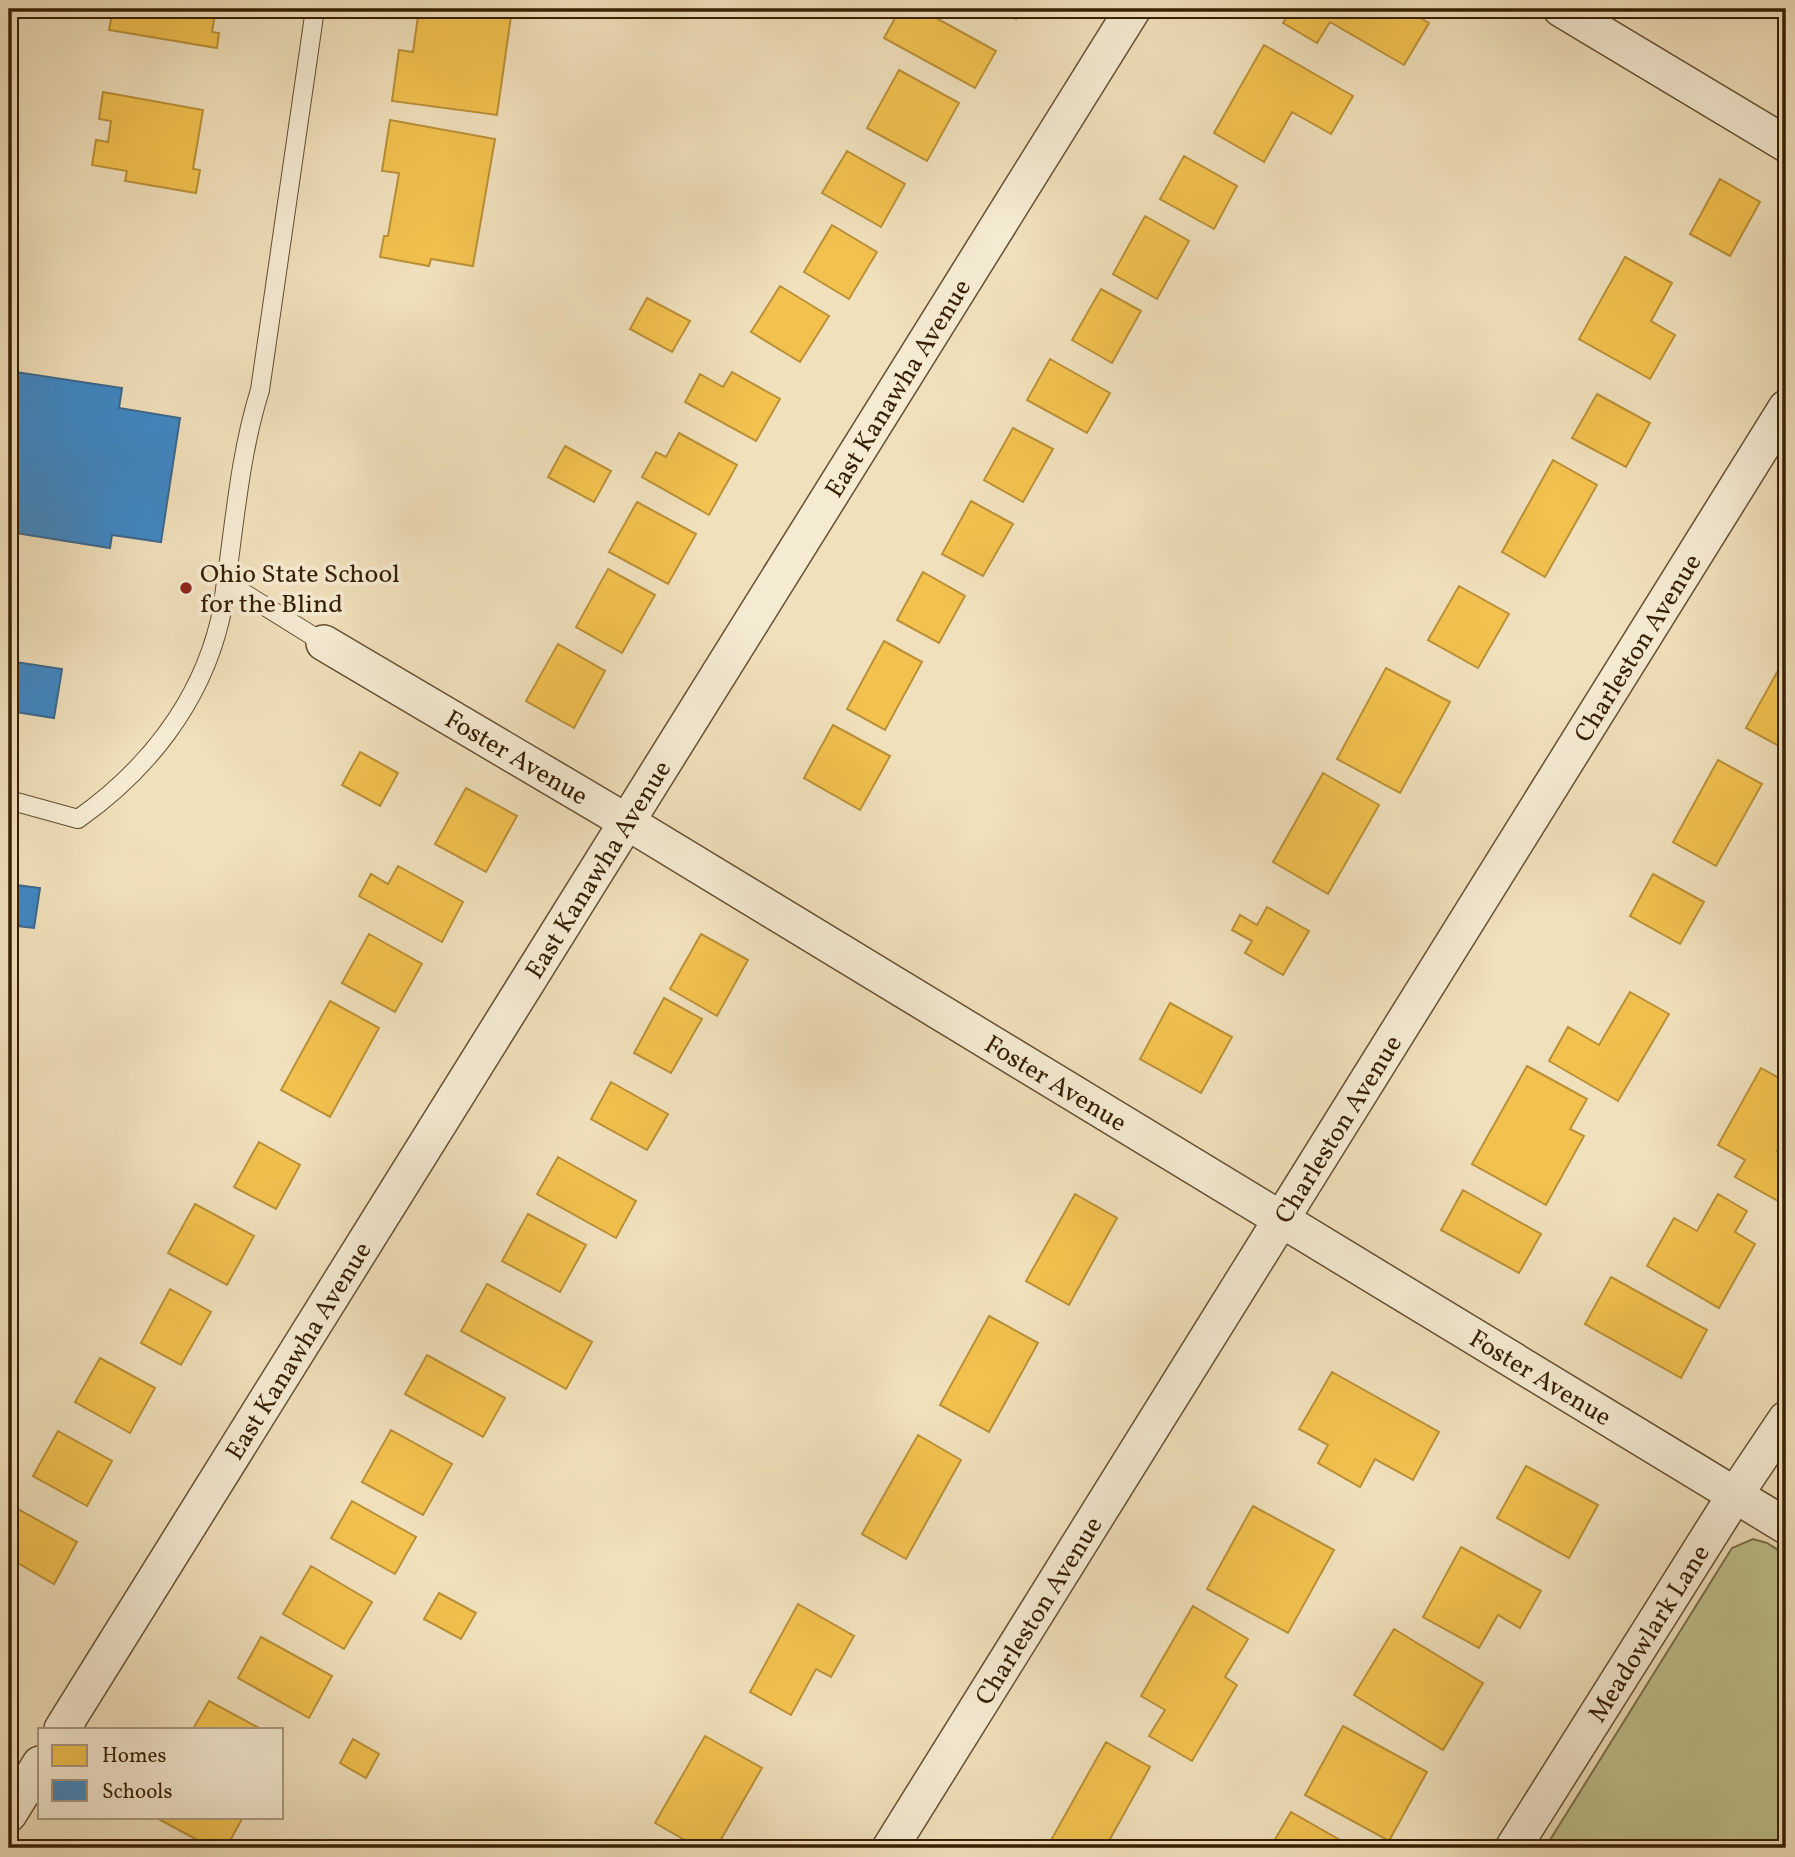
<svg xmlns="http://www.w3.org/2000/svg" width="1795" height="1857" font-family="Vollkorn,serif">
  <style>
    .green { fill: #bec18d; stroke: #7a7048; stroke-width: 2 }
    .homes { fill: #f2c14e; stroke: #ba9038; stroke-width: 2 }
    .schools { fill: #3f88c5; stroke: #3d688b; stroke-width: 2 }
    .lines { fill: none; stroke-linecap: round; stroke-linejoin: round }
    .service-casing { stroke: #654f31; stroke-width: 20 }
    .minor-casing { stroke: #654f31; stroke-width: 38 }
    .service { stroke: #f5ebd3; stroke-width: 18 }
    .minor { stroke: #f5ebd3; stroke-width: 35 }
    .poi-dot { fill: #8f2418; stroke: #f5ebd3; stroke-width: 2.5 }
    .labels { text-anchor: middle; stroke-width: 7; stroke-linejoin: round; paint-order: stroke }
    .street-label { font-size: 26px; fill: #371f03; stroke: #f5ebd3 }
    .poi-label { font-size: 26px; fill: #371f03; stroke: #f5ebd3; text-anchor: start }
  </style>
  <rect width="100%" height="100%" fill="#f0e0bb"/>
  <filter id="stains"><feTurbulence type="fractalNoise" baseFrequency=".00286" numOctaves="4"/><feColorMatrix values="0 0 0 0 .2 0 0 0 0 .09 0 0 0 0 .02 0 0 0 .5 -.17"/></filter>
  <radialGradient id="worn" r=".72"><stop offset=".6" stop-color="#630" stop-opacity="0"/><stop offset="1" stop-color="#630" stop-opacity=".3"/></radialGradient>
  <path class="green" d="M1753 1539 1767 1543 1786 1555V1848H1545L1732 1548Z"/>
  <path class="homes" d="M113 9H216L212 32 219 33 217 48 109 30Z
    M419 9H512L497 115 392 101 399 50 413 52Z
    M900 9H920L996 51 975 88 884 38Z
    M997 9H1022L1016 19Z
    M1292 9H1405L1429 23 1404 65 1330 22 1317 43 1283 23Z
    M1264 45 1353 96 1331 134 1292 112 1264 162 1214 133Z
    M899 70 959 103 927 161 867 128Z
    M103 92 203 110 193 169 200 170 196 193 125 181 127 171 92 165 96 140 108 142 111 121 99 119Z
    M390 120 495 139 473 266 431 259 429 266 380 257 384 236H388L399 173 382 171Z
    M847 151 905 184 881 227 822 193Z
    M1184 156 1237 186 1214 229 1160 199Z
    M1720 179 1760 202 1730 256 1690 234Z
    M1145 216 1189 241 1157 299 1113 274Z
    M832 225 877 252 849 299 804 272Z
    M1625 257 1672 283 1651 321 1675 335 1650 379 1579 339Z
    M780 286 829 316 800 362 751 332Z
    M1101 289 1141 311 1112 363 1072 340Z
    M647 298 690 321 672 352 630 329Z
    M1050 359 1110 393 1087 433 1027 400Z
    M732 372 780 399 756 441 685 402 700 374 723 387Z
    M1597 394 1650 423 1626 467 1572 438Z
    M1013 428 1053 449 1023 502 984 480Z
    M679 433 737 465 709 515 642 477 656 452 666 457Z
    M565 446 611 471 594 502 548 477Z
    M1553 460 1597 485 1545 577 1502 552Z
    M971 501 1013 524 983 576 942 554Z
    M637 502 696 534 668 584 609 552Z
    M608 569 655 595 622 653 576 627Z
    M923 572 965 596 939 643 897 620Z
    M1459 586 1509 614 1478 668 1428 640Z
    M884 641 922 662 885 730 847 709Z
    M558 644 605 671 574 728 526 701Z
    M1785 658 1786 659V750L1746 728Z
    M1386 668 1450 702 1400 793 1337 759Z
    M833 725 890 756 860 810 804 778Z
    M360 752 398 773 380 806 342 785Z
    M1718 760 1762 784 1716 866 1673 842Z
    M1323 773 1379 805 1328 894 1273 862Z
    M466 788 517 816 486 872 435 844Z
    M398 866 463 902 442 942 359 896 371 874 388 884Z
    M1653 874 1704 902 1680 944 1630 916Z
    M1267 907 1309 931 1283 975 1245 953 1252 941 1232 930 1240 915 1257 925Z
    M369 934 422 964 395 1012 342 983Z
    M701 934 748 960 717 1016 670 989Z
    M1630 992 1669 1014 1618 1101 1549 1061 1568 1027 1599 1045Z
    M664 998 702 1019 671 1073 634 1053Z
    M330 1001 379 1028 330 1117 281 1090Z
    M1170 1003 1232 1037 1201 1093 1140 1059Z
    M1527 1066 1587 1099 1570 1129 1584 1136 1546 1205 1472 1164Z
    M1761 1068 1786 1082V1134L1777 1151 1786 1156 1785 1205 1735 1177 1745 1160 1718 1145Z
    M611 1082 668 1114 647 1150 591 1119Z
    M259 1142 300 1165 276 1209 234 1187Z
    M558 1157 636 1201 616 1238 537 1194Z
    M1463 1190 1541 1234 1519 1273 1441 1230Z
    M1075 1194 1117 1218 1069 1305 1026 1281Z
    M1718 1194 1747 1211 1735 1232 1755 1244 1719 1308 1647 1266 1674 1218 1697 1231Z
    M195 1204 254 1236 227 1285 168 1253Z
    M528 1214 586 1245 560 1292 502 1261Z
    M1611 1277 1707 1330 1681 1378 1585 1324Z
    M487 1284 592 1342 566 1389 461 1331Z
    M170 1289 211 1312 181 1365 141 1343Z
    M989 1316 1038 1343 989 1432 940 1405Z
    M427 1355 505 1398 483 1437 405 1394Z
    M100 1358 155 1388 130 1433 75 1402Z
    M1332 1372 1439 1432 1413 1480 1375 1459 1360 1487 1318 1463 1328 1445 1299 1429Z
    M391 1430 452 1464 423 1515 362 1482Z
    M58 1431 112 1461 87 1506 33 1476Z
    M918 1435 961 1460 906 1559 862 1534Z
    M1526 1466 1598 1505 1569 1558 1497 1518Z
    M352 1501 416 1537 395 1574 331 1538Z
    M9 1504 77 1542 54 1584 9 1558Z
    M1253 1506 1334 1550 1288 1633 1207 1589Z
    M1461 1547 1541 1591 1520 1628 1498 1615 1479 1648 1423 1617Z
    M311 1566 372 1602 344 1649 283 1614Z
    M439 1593 476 1613 461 1639 424 1619Z
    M798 1604 854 1636 831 1677 816 1669 791 1715 750 1692Z
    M1193 1606 1248 1639 1225 1677 1237 1685 1192 1761 1149 1736 1165 1710 1141 1696Z
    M1394 1629 1483 1683 1443 1750 1354 1695Z
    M261 1637 332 1676 309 1718 238 1678Z
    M209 1701 261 1729H193Z
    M1343 1726 1427 1772 1389 1841 1305 1795Z
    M705 1736 762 1768 716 1848H699L655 1823Z
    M353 1739 379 1754 366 1778 340 1763Z
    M1106 1742 1150 1767 1105 1848H1062L1050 1842Z
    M1291 1812 1354 1848H1270Z
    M155 1817H243L226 1848H212Z"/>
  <path class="schools" d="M9 371 122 388 119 408 180 418 161 542 112 535 110 548 9 532Z
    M9 661 62 669 54 718 9 711Z
    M9 884 40 888 34 928 9 925Z"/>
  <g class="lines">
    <defs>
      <path id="service" d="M226 582 324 643
        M9 800 78 819C146 771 200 704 220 620 224 603 225 585 228 568 236 508 242 447 260 390L315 9"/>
      <g id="minor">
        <path d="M1561 9 1786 144"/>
        <path id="s1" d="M324 643 627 822 1786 1526"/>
        <path id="s2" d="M62 1729 1133 9"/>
        <path d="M9 1814 40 1764"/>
        <path id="s3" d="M890 1848 1786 408"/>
        <path id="s4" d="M1513 1848 1735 1495 1786 1419"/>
      </g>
    </defs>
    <use href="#service" class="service-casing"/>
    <use href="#minor" class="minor-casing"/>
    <use href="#service" class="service"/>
    <use href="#minor" class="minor"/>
  </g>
  <circle class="poi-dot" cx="186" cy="588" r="7"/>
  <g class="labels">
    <g class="street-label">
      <text dy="9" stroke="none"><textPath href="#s2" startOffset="1580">East Kanawha Avenue</textPath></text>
      <text dy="9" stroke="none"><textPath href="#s3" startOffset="1414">Charleston Avenue</textPath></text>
      <text dy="9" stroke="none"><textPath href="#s1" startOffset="224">Foster Avenue</textPath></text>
      <text dy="9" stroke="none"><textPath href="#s2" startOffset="1013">East Kanawha Avenue</textPath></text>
      <text dy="9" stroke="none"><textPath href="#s1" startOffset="854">Foster Avenue</textPath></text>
      <text dy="9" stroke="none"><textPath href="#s3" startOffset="847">Charleston Avenue</textPath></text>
      <text dy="9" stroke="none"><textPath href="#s2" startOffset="446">East Kanawha Avenue</textPath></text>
      <text dy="9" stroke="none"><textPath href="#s1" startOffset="1421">Foster Avenue</textPath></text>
      <text dy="9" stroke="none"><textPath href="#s3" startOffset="280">Charleston Avenue</textPath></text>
      <text dy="9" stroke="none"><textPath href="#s4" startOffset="254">Meadowlark Lane</textPath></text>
    </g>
    <g class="poi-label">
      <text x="200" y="582">Ohio State School<tspan x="200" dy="30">for the Blind</tspan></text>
    </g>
  </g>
  <rect width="1795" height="1857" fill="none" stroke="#f0e0bb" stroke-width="35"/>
  <rect x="10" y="10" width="1774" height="1836" fill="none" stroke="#371f03" stroke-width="3.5"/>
  <rect x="18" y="18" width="1760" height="1822" fill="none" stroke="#371f03" stroke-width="2"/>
  <rect x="38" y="1728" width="245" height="91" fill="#f5ebd3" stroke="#a99980" stroke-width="2"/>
  <rect x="52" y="1745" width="35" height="21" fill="#f2c14e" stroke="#a99980" stroke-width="2"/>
  <text x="102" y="1762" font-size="21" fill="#371f03">Homes</text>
  <rect x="52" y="1780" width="35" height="21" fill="#3f88c5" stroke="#a99980" stroke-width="2"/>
  <text x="102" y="1798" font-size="21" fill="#371f03">Schools</text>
  <rect width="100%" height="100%" filter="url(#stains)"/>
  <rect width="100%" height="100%" fill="url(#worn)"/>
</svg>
